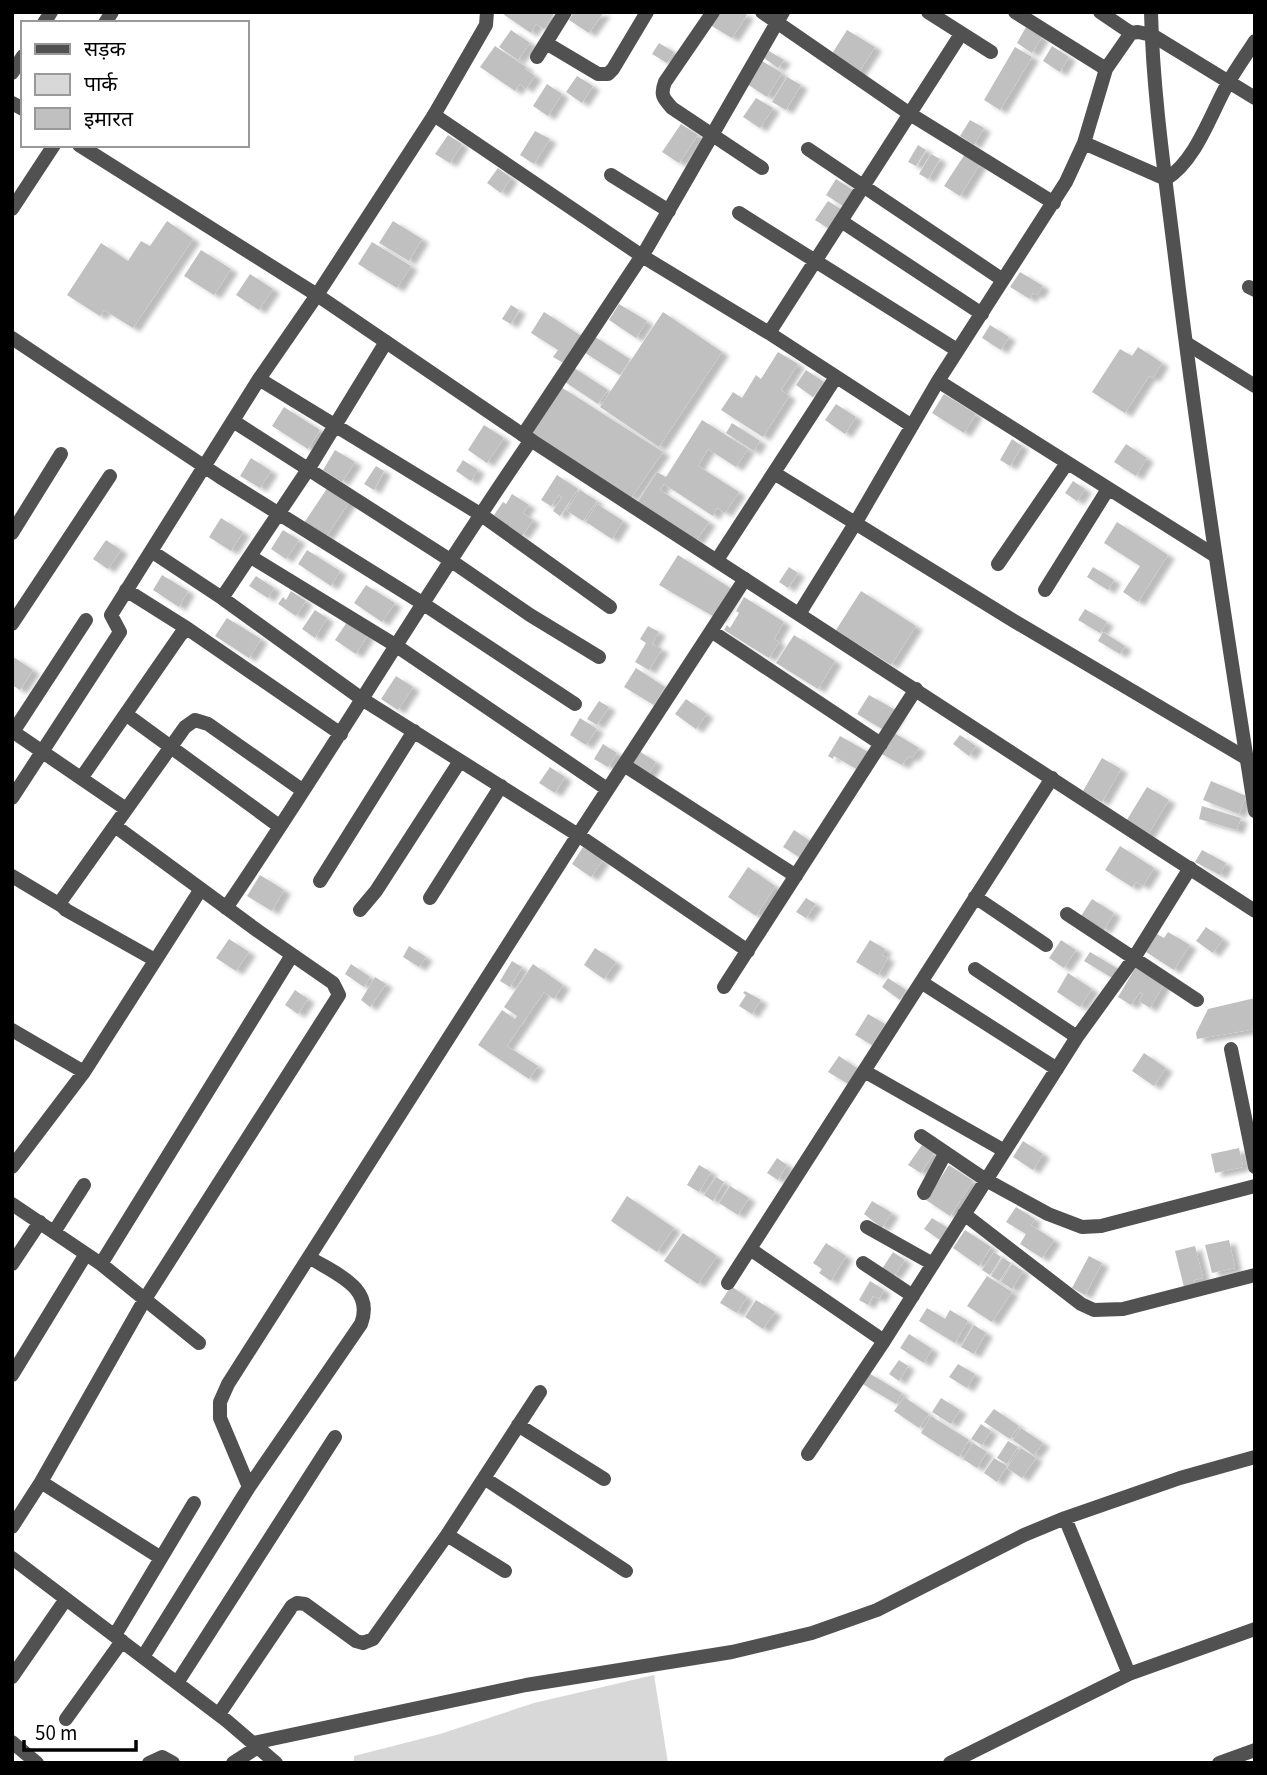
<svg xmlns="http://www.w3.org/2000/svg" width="1267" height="1775" font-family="'Source Sans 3','Noto Sans Devanagari',sans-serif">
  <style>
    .green { fill: #d8d8d8 }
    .building { fill: #c0c0c0; filter: url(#shadow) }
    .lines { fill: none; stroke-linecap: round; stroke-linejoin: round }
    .minor { stroke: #515151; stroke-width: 14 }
    .tertiary { stroke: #515151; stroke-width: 14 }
  </style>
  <defs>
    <filter id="shadow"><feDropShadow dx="7" dy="4" stdDeviation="2" flood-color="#0004"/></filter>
  </defs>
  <rect width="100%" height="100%" fill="#fff"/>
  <path class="green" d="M654 1675 668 1763H354V1756L440 1734 534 1703Z"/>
  <path class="building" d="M500 12H555L544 29 536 24 531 33Z
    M574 12H604L589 33 569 20Z
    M718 12H743L747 15 732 38 710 25Z
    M1026 27 1042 37 1032 53 1017 43Z
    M511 30 530 43 518 60 499 47Z
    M847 30 875 47 857 75 830 57Z
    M659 43 674 52 667 63 652 54Z
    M495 46 526 67 525 69 535 76 526 89 520 84 515 91 480 67Z
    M1052 46 1069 57 1060 72 1043 61Z
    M1015 47 1032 57 1000 110 984 100Z
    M769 51 784 60 778 68 764 58Z
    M762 61 782 73 767 97 747 84Z
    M577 76 593 86 582 103 566 92Z
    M787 77 801 85 786 110 772 102Z
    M547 84 562 94 548 116 533 106Z
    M756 98 773 108 760 128 743 117Z
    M970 120 984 128 974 145 960 136Z
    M681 124 698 135 679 163 662 152Z
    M535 131 550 139 534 164 520 155Z
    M448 135 462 144 450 163 435 154Z
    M918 145 926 150 916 166 908 162Z
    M931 154 940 159 928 179 919 174Z
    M965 154 980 164 960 196 944 186Z
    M498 168 511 178 501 193 487 183Z
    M836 179 856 192 846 208 826 195Z
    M828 201 844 211 831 230 815 220Z
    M167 221 193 239 133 328 104 310 100 316 67 295 101 243 128 261 141 241 150 246Z
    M393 221 422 239 409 261 379 243Z
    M372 242 411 266 397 288 358 264Z
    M201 250 231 269 214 295 184 276Z
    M1020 272 1043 286 1037 295 1033 293 1030 299 1010 287Z
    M250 274 273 289 259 310 236 295Z
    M619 304 647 321 636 338 609 320Z
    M511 305 519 310 511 324 502 319Z
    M544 312 583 337 565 364 553 357 558 350 531 333Z
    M663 312 722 352 659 447 600 407Z
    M990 325 1009 337 1001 350 982 338Z
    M592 335 630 359 620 375 582 351Z
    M1138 347 1162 363 1153 378 1149 376 1125 413 1092 392 1120 349 1132 356Z
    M778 352 798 364 781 390 789 396 763 437 721 410 733 392 742 398 756 375 761 379Z
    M571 366 608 390 598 404 562 380Z
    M806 370 824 382 813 397 796 385Z
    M561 387 663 452 631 498 530 432Z
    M944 394 976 414 964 433 932 413Z
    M836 404 856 417 845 434 825 420Z
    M284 407 320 430 308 449 272 426Z
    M702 420 748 449 736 467 708 449 698 466 739 492 725 513 717 508 713 516 664 484 660 490 709 522 696 541 637 503 657 472 666 477Z
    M732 423 760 441 754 451 726 433Z
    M484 425 504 438 487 463 468 450Z
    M1012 439 1022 446 1010 466 1000 460Z
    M1126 444 1147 458 1136 476 1114 462Z
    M335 450 355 462 342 482 323 470Z
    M251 458 271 471 260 488 240 476Z
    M463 460 478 470 471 481 456 471Z
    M376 466 384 471 374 490 364 484Z
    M557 475 578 489 560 516 553 511 562 497 559 495 551 506 541 500Z
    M1073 481 1085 489 1077 501 1065 493Z
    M330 484 352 498 326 537 304 523Z
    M580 490 597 501 583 521 567 511Z
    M512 494 529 505 523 513 533 520 522 536 494 515 503 502 506 504Z
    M597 504 623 521 612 539 586 522Z
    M221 518 243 532 231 551 209 537Z
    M1117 522 1168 555 1138 602 1123 592 1140 566 1104 543Z
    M283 530 299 540 286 559 271 549Z
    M106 540 121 550 108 569 93 559Z
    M307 550 340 571 331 586 298 564Z
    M678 555 735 591 718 619 659 585Z
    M789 567 798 573 788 588 779 582Z
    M1093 567 1114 580 1108 590 1087 577Z
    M162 575 188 591 179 607 153 590Z
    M256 576 274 588 268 598 249 586Z
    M366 585 395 603 382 622 354 603Z
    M291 591 306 601 296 616 278 604 283 597 286 600Z
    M861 591 916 626 891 665 836 630Z
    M744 597 784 622 774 639 779 642 769 658 724 630 727 625 730 628 739 613 736 611Z
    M1085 609 1107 622 1100 633 1078 620Z
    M315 610 327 618 315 638 302 629Z
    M227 618 261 639 249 658 215 636Z
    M347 622 368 635 356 654 335 640Z
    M648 626 659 632 652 644 662 649 649 670 635 662 646 643 640 639Z
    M1103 632 1125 646 1120 654 1098 641Z
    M794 635 835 661 818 689 776 663Z
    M12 656 33 670 20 690 12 685Z
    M636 668 665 687 654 705 624 687Z
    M396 676 413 687 398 710 381 699Z
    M869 695 899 712 887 732 857 714Z
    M686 699 707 714 696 729 675 714Z
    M599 701 609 707 597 725 587 719Z
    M580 718 597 729 586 745 570 735Z
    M891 731 919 748 912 758 909 756 902 765 878 752Z
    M960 735 976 746 969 756 953 744Z
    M840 736 868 752 858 770 834 756 833 759 828 756Z
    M603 744 617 753 608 767 594 759Z
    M639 751 656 762 647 777 630 766Z
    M1102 758 1121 769 1102 802 1083 791Z
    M550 767 565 777 555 793 539 783Z
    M1211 781 1246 796 1239 814 1203 800Z
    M1147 787 1169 800 1147 836 1125 823Z
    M1202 806 1241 818 1237 830 1199 819Z
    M794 830 813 843 802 859 783 847Z
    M1120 846 1154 868 1143 886 1136 882 1132 887 1105 870Z
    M583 847 603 860 591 877 572 864Z
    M1202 850 1226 863 1220 875 1195 862Z
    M748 867 775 886 756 916 728 897Z
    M260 875 284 890 272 911 247 896Z
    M806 898 816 904 806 918 796 912Z
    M1092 899 1114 913 1104 930 1081 916Z
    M1206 927 1223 939 1213 953 1196 941Z
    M1168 932 1190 945 1174 970 1146 952 1157 934 1164 938Z
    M229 939 249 952 236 971 216 958Z
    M870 940 885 949 882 955 888 958 878 975 856 962Z
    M1061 940 1076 950 1064 968 1049 958Z
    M409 946 426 957 419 967 403 957Z
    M595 948 616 962 604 979 584 965Z
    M1090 952 1120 970 1114 979 1084 961Z
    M512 961 522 967 510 987 500 981Z
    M351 964 370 977 364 987 345 974Z
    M533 964 563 985 554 999 544 992 507 1046 538 1066 529 1079 478 1045 502 1010 515 1019 517 1016 504 1007Z
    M1136 967 1164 984 1150 1008 1139 1001 1143 994 1140 992 1131 1005 1118 997Z
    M1068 973 1092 989 1080 1007 1057 992Z
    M375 977 386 984 370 1007 361 1000Z
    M888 978 906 990 900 1000 882 987Z
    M295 990 308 999 298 1014 285 1005Z
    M745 991 761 1000 752 1014 739 1006 746 995 743 993Z
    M1255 998V1029L1197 1039 1196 1033 1208 1009Z
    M868 1014 885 1024 872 1045 855 1035Z
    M1144 1053 1166 1068 1154 1086 1132 1071Z
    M839 1056 860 1070 850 1085 828 1072Z
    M1023 1141 1043 1154 1033 1170 1013 1157Z
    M922 1145 934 1153 921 1173 908 1165Z
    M1239 1148 1243 1167 1215 1173 1211 1154Z
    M777 1158 787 1165 778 1180 767 1173Z
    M699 1165 711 1172 699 1192 687 1185Z
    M949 1165 973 1181 950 1216 926 1200Z
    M716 1177 724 1182 713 1201 704 1195Z
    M730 1186 749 1198 738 1215 719 1203Z
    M627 1196 674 1228 657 1252 611 1221Z
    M872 1201 892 1213 882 1228 864 1214Z
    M1016 1207 1035 1219 1031 1225 1054 1240 1042 1258 1020 1244 1026 1234 1006 1222Z
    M932 1218 951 1230 943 1242 924 1229Z
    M965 1230 991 1247 979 1266 953 1248Z
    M683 1233 717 1256 698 1284 664 1261Z
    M1229 1240 1235 1268 1212 1273 1205 1245Z
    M826 1243 846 1256 831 1281 819 1273 822 1269 813 1263Z
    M1195 1246 1203 1278 1194 1280 1195 1284 1184 1287 1175 1251Z
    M893 1252 905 1260 894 1276 882 1269Z
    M994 1252 1001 1257 990 1275 982 1270Z
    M1089 1256 1102 1263 1085 1295 1072 1288Z
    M1003 1258 1011 1263 999 1281 991 1276Z
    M1012 1264 1023 1271 1012 1289 1001 1282Z
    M987 1276 1012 1292 992 1322 967 1306Z
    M870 1281 884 1290 879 1299 873 1296 868 1305 859 1300Z
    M731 1286 747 1297 737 1313 720 1303Z
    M756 1300 775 1312 763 1329 745 1317Z
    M927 1308 945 1319 950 1310 968 1321 955 1343 919 1321Z
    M974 1325 986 1333 974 1354 961 1347Z
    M909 1334 932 1349 924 1363 900 1348Z
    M899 1360 908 1366 899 1381 889 1374Z
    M958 1364 975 1374 967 1388 949 1377Z
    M867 1372 902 1393 896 1404 861 1383Z
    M904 1397 929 1414 919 1428 894 1411Z
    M941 1398 960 1410 951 1424 932 1412Z
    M994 1409 1019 1426 1010 1439 984 1422Z
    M931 1416 969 1440 959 1457 921 1433Z
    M981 1424 991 1431 982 1445 971 1439Z
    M1021 1428 1043 1443 1034 1455 1013 1440Z
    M1008 1441 1018 1447 1007 1464 997 1458Z
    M973 1443 987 1452 977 1468 963 1459Z
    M1021 1448 1036 1458 1022 1478 1007 1468Z
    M994 1458 1007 1466 997 1482 984 1473Z"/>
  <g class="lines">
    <path class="minor" d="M713 12 665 82C660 95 663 98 672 108L762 168
      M762 12 910 114 1054 203
      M928 12 991 52
      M1015 12 1106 69
      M1100 12 1131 33
      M44 23 51 12
      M105 23 112 12
      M546 43 598 74H608L613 69 647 12
      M537 57 565 12
      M12 73 23 56
      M434 115 642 256 769 333 961 34
      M1084 143 1166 179C1196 161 1211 113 1228 83 1236 69 1246 55 1255 41
      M808 149 1003 280
      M611 175 669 211
      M12 209 54 145
      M739 213 957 350
      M841 221 982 314
      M1249 287 1255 290
      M769 333 912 426
      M12 338 220 477 422 603 575 704
      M1186 343 1255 386
      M259 379 480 514 610 607
      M938 381 1214 555
      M233 421 450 560 530 615 599 657
      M523 435 647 248 783 12
      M774 473 1014 621 1246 758
      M12 533 61 454
      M151 551 222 598 362 699 578 835 748 951
      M251 557 395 645 607 789
      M717 560 836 377
      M998 564 1067 463
      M126 590 188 629
      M1045 590 1108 489
      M222 598 309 468 386 342
      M799 614 856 522 938 381 1066 182 1084 143 1106 69 1131 33 1138 32 1152 35 1255 98
      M12 624 110 476
      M711 631 881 744
      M127 715 279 826
      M12 731 126 809
      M13 732 86 620
      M624 765 796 876
      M82 777 181 634 188 629 341 734
      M12 798 120 632 111 615 259 379 317 295
      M12 876 62 906
      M320 881 414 731
      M975 897 1046 945
      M430 898 501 786
      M226 908C331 754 425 593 531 440
      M360 910 376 891 460 761
      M1067 914 1197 1000
      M155 960 66 910 62 906 61 901 185 727 195 720 208 724 302 790
      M975 969 1077 1037
      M921 982 1057 1069
      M724 987 916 689
      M12 1030 84 1072
      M1231 1049 1255 1167
      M864 1071 1003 1150
      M921 1136 986 1180 1048 1214 1082 1227 1101 1226 1255 1186
      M12 1167 84 1072 201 889
      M924 1193 945 1154
      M12 1204 101 1264 199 1343
      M964 1214 1081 1304 1094 1310 1123 1309 1255 1275
      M867 1227 933 1264
      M54 1232 84 1185
      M750 1249 884 1341 1077 1037 1134 958 1190 868
      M863 1263 913 1296
      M12 1264 40 1222
      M101 1264 292 955
      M728 1283 1052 778
      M12 1375 86 1254
      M518 1425 604 1479
      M808 1454 884 1341
      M484 1478 626 1571
      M41 1482 161 1558
      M249 1487 220 1418V1402L228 1384 578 835 745 579
      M1065 1518 1129 1674
      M12 1527 41 1482 145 1299 339 995 333 983 258 931 115 826
      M447 1535 505 1571
      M12 1558 227 1721 276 1763
      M115 1635 194 1503
      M143 1657 249 1487 361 1324C375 1287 335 1274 309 1257
      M12 1677 66 1599
      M177 1683 335 1437
      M219 1714 292 1606 297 1603 305 1604 356 1641 363 1643 373 1639 447 1535 540 1392
      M66 1719 122 1641
      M12 1742 37 1763
      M253 1743 526 1685 732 1652 812 1633 877 1610 1024 1535 1065 1518 1180 1478 1255 1457
      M149 1763 162 1757 173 1763
      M233 1763 258 1747
      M950 1763 1129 1674 1255 1629
      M1219 1763 1255 1750"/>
    <path class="tertiary" d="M1151 12C1153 97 1166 182 1176 265 1198 448 1226 629 1255 811
      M12 103 23 109
      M79 145 317 295 523 435 1255 911
      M317 295 434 115 486 25 487 12"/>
  </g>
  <rect width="1267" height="1775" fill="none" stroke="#000000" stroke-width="28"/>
  <rect x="21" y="21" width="228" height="126" fill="#ffffff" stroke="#999999" stroke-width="2"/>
  <rect x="35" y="44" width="35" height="10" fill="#515151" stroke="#999999" stroke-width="2"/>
  <text x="84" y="56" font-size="21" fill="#000000">सड़क</text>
  <rect x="35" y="74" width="35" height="21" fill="#d8d8d8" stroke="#999999" stroke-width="2"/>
  <text x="84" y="91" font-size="21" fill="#000000">पार्क</text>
  <rect x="35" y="108" width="35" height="21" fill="#c0c0c0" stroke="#999999" stroke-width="2"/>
  <text x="84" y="126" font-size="21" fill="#000000">इमारत</text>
  <path d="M24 1740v10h112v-10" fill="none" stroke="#000000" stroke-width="3.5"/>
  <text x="35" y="1740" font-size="21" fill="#000000" stroke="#ffffff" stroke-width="5" paint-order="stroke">50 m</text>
</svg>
